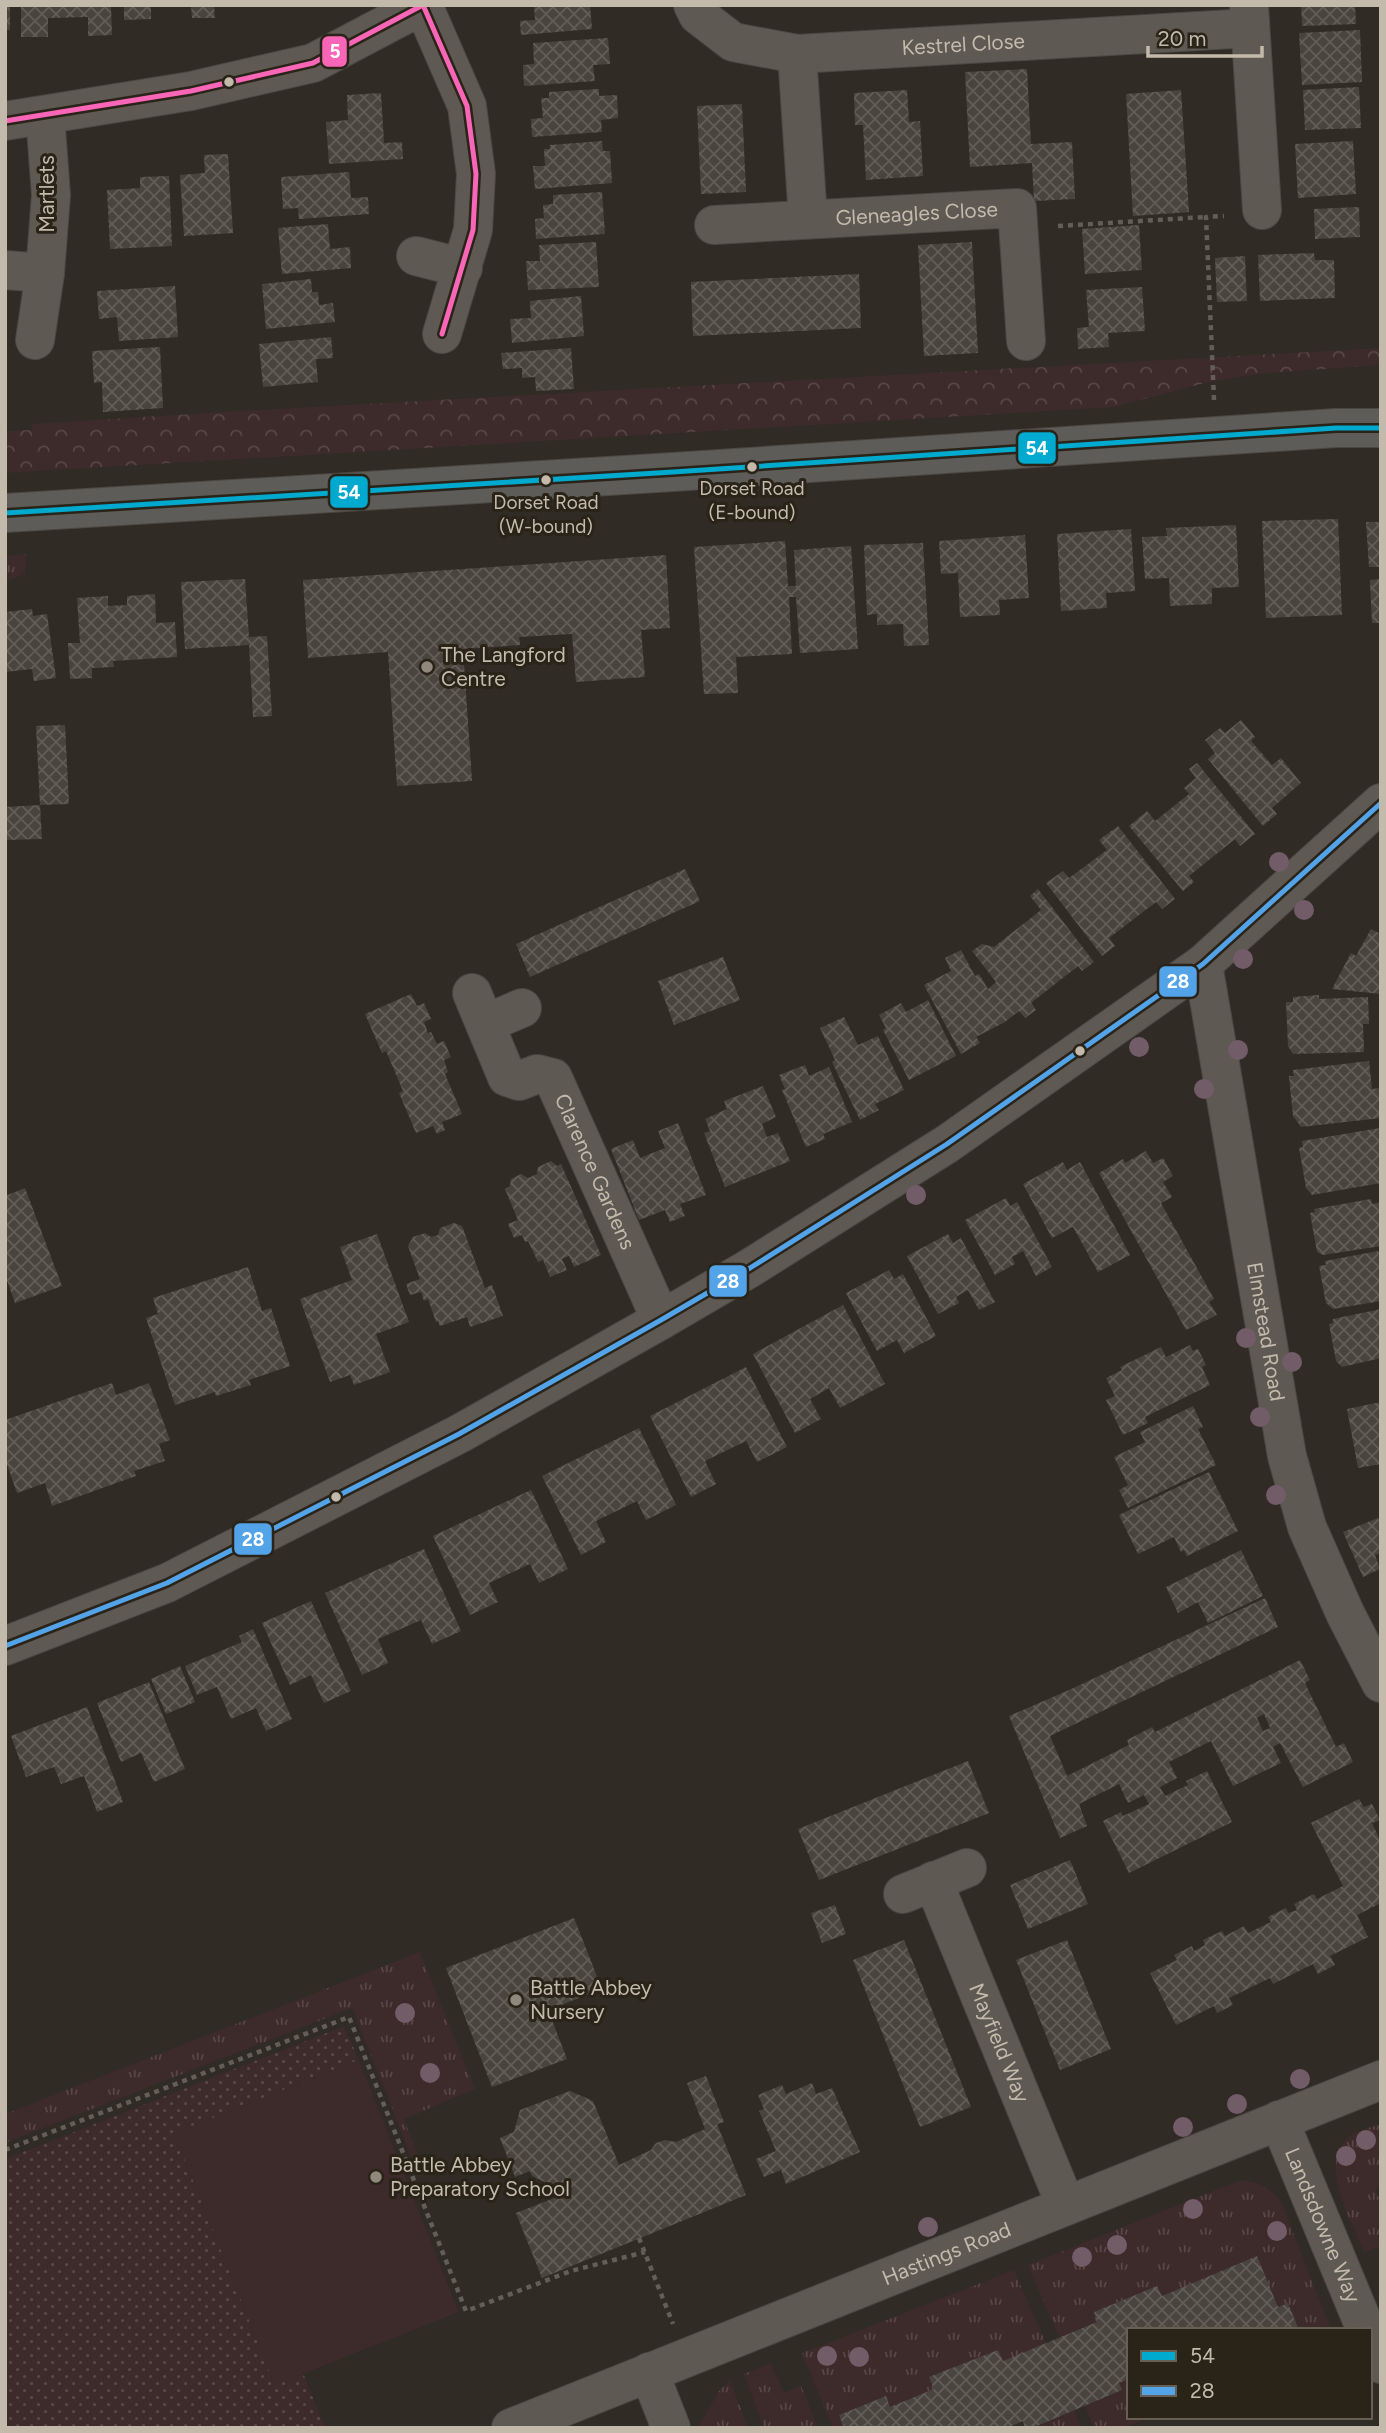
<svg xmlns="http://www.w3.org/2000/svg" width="1386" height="2433" font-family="Figtree,sans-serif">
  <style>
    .grass { fill: url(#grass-tufts) }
    .forest { fill: url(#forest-crowns) }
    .park { fill: url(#park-dots) }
    .pitch { fill: #3d2a2a }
    .building { fill: url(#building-cross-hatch); fill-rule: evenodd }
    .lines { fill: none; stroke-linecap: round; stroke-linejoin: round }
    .minor-casing { stroke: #4b4742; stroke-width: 40 }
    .highway-casing { stroke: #4c4740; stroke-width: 40 }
    .path { stroke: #635e58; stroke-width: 4.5; stroke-dasharray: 5 5; stroke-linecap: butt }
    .minor { stroke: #5e5953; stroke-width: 38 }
    .highway { stroke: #5e5c58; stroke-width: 38 }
    .bus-1-casing { stroke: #2a2318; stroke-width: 10 }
    .bus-2-casing { stroke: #2a2318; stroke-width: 10 }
    .bus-3-casing { stroke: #2a2318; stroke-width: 10 }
    .bus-1 { stroke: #00a9ce; stroke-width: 5 }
    .bus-2 { stroke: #53a3e8; stroke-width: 5 }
    .bus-3 { stroke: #fa66b7; stroke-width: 5 }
    .tree { fill: #725c68 }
    .bus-dot { fill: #c3baac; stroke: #2a2318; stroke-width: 2.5 }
    .poi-dot { fill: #90887c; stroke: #2a2318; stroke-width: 2.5 }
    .labels { text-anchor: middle; stroke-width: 6; stroke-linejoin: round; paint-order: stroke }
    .bus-label { font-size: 19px; fill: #c3baac; stroke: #2a2318 }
    .street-label { font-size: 21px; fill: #c3baac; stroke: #2a2318 }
    .poi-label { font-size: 21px; fill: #c3baac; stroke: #2a2318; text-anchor: start }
    .line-badge { stroke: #2a2318; stroke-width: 2.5 }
    .badge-label { font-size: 19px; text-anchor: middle; font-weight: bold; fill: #fff }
  </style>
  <defs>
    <pattern id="grass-tufts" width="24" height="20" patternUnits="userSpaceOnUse" patternTransform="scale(1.75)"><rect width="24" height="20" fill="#3d2a2a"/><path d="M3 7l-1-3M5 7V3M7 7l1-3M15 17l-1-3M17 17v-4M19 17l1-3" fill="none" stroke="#574746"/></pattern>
    <pattern id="forest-crowns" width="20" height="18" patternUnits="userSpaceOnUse" patternTransform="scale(1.75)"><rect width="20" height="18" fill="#3d2a2a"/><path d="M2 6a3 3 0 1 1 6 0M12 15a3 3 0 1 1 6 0" fill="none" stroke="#574746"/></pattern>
    <pattern id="park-dots" width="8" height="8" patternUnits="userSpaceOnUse" patternTransform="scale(1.75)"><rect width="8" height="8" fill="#3d2a2a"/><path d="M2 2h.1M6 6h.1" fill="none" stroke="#574746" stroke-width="1.8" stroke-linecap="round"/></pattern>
    <pattern id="building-cross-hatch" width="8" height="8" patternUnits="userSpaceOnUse" patternTransform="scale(1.75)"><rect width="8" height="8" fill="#49443e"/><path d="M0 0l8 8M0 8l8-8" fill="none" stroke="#625d57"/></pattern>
  </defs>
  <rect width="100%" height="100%" fill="#302b24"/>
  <path class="grass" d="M26 554 25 574 5 582V556Z
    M420 1952 475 2089 404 2119 425 2173 419 2176 352 2008 5 2143V2114Z
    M1381 2124V2186L1375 2189 1381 2203V2246L1364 2252C1352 2221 1316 2163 1350 2136 1358 2130 1372 2127 1381 2124Z
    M1241 2180C1261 2183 1270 2187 1282 2204L1331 2330H1299L1288 2303 1278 2307 1257 2257 1162 2296 1157 2286 1094 2312 1097 2322 1059 2337 1028 2265Z
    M1014 2270 1046 2343 1003 2361 998 2350 930 2377 934 2389 890 2407 885 2396 839 2415 844 2426 833 2428 802 2353Z
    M771 2363 784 2393 801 2386 818 2428H764L744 2374Z
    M1129 2379V2417H1149L1123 2428H1094L1085 2405 1122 2390 1119 2383Z
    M730 2380 748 2428H698L719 2391Z
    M1074 2410 1081 2428H1032Z"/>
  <path class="forest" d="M1381 348V365L1265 373 1205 383 1114 407 5 473V426L7 431 31 430 32 424 222 412Z"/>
  <path class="park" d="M344 2026 359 2060 175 2133 275 2385 303 2373 325 2428H5V2159Z"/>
  <path class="pitch" d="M359 2060 459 2312 275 2385 174 2133Z"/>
  <path class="building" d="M5 5H10V30H5Z
    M21 5H111L112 35 88 36V17L48 18V37H21Z
    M124 5H151V19L124 20Z
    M191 5H214L215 18H192Z
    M534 5H590L592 29 521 35 520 21 535 20Z
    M1301 5H1355L1356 24 1302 26Z
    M1360 30 1362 82 1302 85 1299 33Z
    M608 38 610 64 593 65 595 81 524 86 523 65 534 64 533 43Z
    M1027 69 1031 144 1072 142 1075 199 1034 201 1032 163 970 167 965 72Z
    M1359 87 1361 128 1305 130 1303 90Z
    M599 89V96L617 95 618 118 601 120 602 132 532 137 531 119 543 118 541 98H549V92Z
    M907 90 909 122 920 121 923 176 866 180 863 125H855L854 93Z
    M1181 90 1189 212 1133 216 1126 94Z
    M381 93 384 143 402 142 403 159 329 164 326 122 348 120 347 95Z
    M742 104 746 192 701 194 697 106Z
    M602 141 603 151H610L612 183 535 189 533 166H545L544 149H550V145Z
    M1353 141 1356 194 1298 198 1295 144Z
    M228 154 233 233 184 236 180 175 205 173 204 155Z
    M349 172 351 198 368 197 369 214 299 219 298 208 283 209 281 177Z
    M169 176 172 246 110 249 107 190 140 188V177Z
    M602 192 605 234 536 239 535 219 544 218 543 205 553 204V195Z
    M1359 207 1360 237 1315 239 1314 209Z
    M328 224 330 249 350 247 351 268 282 274 278 228Z
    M1139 225 1142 270 1085 274 1082 229Z
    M596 242 599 287 528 290 526 261H540L539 245Z
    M972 242 978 353 924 356 918 245Z
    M1314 253 1315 260H1334L1335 298 1260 301 1258 255Z
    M1245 256 1247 301 1217 302 1215 258Z
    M859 274 861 328 693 336 691 282Z
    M311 279 312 292H318L319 305 333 303 335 322 266 329 262 284Z
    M175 286 178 337 119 341 117 317 99 319 97 291Z
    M1142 287 1145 331 1108 333 1109 347 1078 349 1077 328 1089 327 1086 290Z
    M581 296 584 336 512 343 510 319 531 318 530 301Z
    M331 337 333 358 316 359 318 382 263 387 259 344Z
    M160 347 163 408 103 412 102 382 94 383 92 351Z
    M571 348 574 389 536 391 535 377 522 378V368L503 369 501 353Z
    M1338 519 1342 615 1266 618 1262 521Z
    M1366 522H1381V567H1369Z
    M1236 525 1239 587 1212 588V604L1170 606 1169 578 1145 579 1142 537 1167 536 1166 528Z
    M1131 529 1135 591 1106 593 1107 608 1061 611 1057 534Z
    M1025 535 1029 598 999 600 1000 615 960 617 958 573 941 574 939 541Z
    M785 541 788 586H796L794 550 851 546 858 649 800 653 796 597H789L792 654 736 657 738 693 704 694 694 547Z
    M923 543 929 645 904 646 903 624 877 625V614L867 615 864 545Z
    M666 555 670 628 641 630 645 677 576 682 572 634 519 637 520 645 463 649 472 781 397 786 388 652 308 658 303 580Z
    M245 579 249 637 267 636 272 716 253 717 249 645 185 649 181 582Z
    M1381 579V623H1372L1370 580Z
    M155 594 156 623 175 622 177 657 113 661 114 667 92 668V678L70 679 68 643H80L77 598 108 596V606L127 605V596Z
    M32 609 33 616 47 614 56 678 34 681 32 669 5 672V612Z
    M1241 720 1255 737 1251 741 1272 765 1281 758 1301 783 1272 808 1277 814 1263 826 1208 759 1215 753 1205 740 1220 728 1225 733Z
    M65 725 69 804 40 805 36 726Z
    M1197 763 1255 834 1240 846 1235 839 1189 876 1194 882 1183 891 1129 826 1147 811 1155 821 1189 794 1184 788 1196 778 1189 769Z
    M40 805 42 839 5 840V807Z
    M1118 826 1175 899 1162 909 1156 902 1109 938 1115 946 1102 956 1046 883 1063 871 1069 878 1107 850 1099 840Z
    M685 869 700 901 530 977 516 944Z
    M1038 889 1094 962 1082 971 1078 966 1031 1003 1036 1010 1025 1018 1019 1011 1005 1022 976 1037 980 1043 961 1054 924 985 951 971 945 958 961 950 975 976 979 974 988 989 996 982 972 951 982 944 994 947 1041 910 1030 896Z
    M1371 929 1381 934V994L1332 989 1351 953 1356 956Z
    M723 957 740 1000 674 1025 658 981Z
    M411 994 417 1006 424 1003 431 1019 424 1022 428 1033 431 1032 437 1044 444 1041 451 1057 444 1060 448 1072 445 1074 462 1114 442 1122 445 1130 437 1134 433 1126 416 1133 399 1093 403 1091 386 1051 382 1053 365 1014Z
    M1319 995V999L1368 997 1369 1024H1363L1364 1052 1293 1054 1288 1046 1286 1002H1293V997Z
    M928 1000 956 1056 909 1080 883 1030 886 1028 879 1015 901 1003 906 1012Z
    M844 1017 858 1045 878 1036 904 1090 875 1104 879 1110 860 1120 832 1062 835 1060 820 1028Z
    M1369 1061 1372 1089 1381 1088V1118L1301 1127 1293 1116 1289 1076H1294L1293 1070Z
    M805 1065 809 1076 829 1067 852 1122 823 1134 825 1139 806 1147 782 1090 785 1089 779 1075Z
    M763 1086 776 1117 762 1124 767 1137 778 1133 790 1161 725 1187 704 1133 710 1131 705 1119 727 1109 724 1101Z
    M678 1123 706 1195 680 1204 685 1216 670 1222 665 1210 639 1220 611 1149 633 1140 640 1158 665 1148 658 1131Z
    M1380 1128 1381 1183 1312 1195 1306 1188 1299 1148 1303 1147 1302 1141Z
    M1146 1151 1153 1163 1163 1158 1173 1176 1163 1182 1172 1197 1161 1203 1214 1299 1209 1302 1217 1315 1186 1330 1099 1173 1123 1159 1125 1163Z
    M551 1161 557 1166 561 1164 601 1255 574 1267 569 1256 562 1259 567 1270 550 1277 543 1260 538 1262 528 1241 525 1242 522 1235 514 1238 508 1224 518 1220 505 1189 510 1186 511 1179 521 1174 528 1178 537 1174 538 1167Z
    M1063 1162 1067 1170 1080 1162 1130 1255 1098 1272 1073 1227 1052 1238 1023 1184Z
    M25 1188 62 1286 15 1303 5 1275V1196Z
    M1006 1198 1010 1206 1017 1202 1052 1267 1036 1276 1023 1251 1012 1257 1015 1264 995 1275 965 1220Z
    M1371 1199 1372 1204 1381 1202V1246L1323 1255 1317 1252 1310 1213 1315 1212 1314 1209Z
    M454 1223 462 1226 485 1288 492 1285 503 1316 470 1327 467 1317 440 1326 438 1321 436 1322 428 1299 424 1301 421 1292 410 1295 406 1284 420 1279 408 1246 413 1237 425 1233 431 1237 438 1235 440 1228Z
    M377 1234 409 1322 376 1334 390 1372 354 1385 350 1375 330 1382 300 1299 352 1280 340 1247Z
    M948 1234 953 1243 961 1238 995 1302 979 1310 968 1290 956 1297 959 1303 938 1314 907 1256Z
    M1378 1251 1381 1256V1301L1333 1309 1326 1303 1319 1266 1326 1265 1325 1261Z
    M248 1267 262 1311 271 1308 290 1366 249 1380 251 1385 216 1396 215 1392 175 1405 146 1318 158 1314 153 1298Z
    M889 1270 894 1279 903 1274 936 1336 904 1353 897 1340 877 1351 846 1293Z
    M843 1305 885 1384 840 1408 829 1388 810 1399 821 1419 795 1433 753 1354Z
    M1381 1309V1358L1342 1367 1336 1361 1329 1324 1333 1323V1319Z
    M1190 1345 1193 1351 1198 1349 1206 1365 1202 1367 1210 1385 1145 1417 1148 1423 1123 1435 1106 1400 1115 1396 1106 1378 1122 1370 1120 1367 1161 1347 1166 1357Z
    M746 1367 787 1447 757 1462 746 1441 705 1461 716 1484 691 1497 650 1416Z
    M112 1383 116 1395 149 1383 170 1440 159 1444 165 1461 134 1471 136 1476 52 1506 45 1483 17 1493 5 1459V1420Z
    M1381 1402V1464L1358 1468 1347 1409Z
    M1193 1406 1203 1427 1198 1429 1216 1465 1128 1508 1119 1490 1128 1485 1114 1457 1145 1442 1140 1432Z
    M639 1428 676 1505 646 1520 637 1501 596 1521 606 1542 581 1555 542 1476Z
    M1209 1472 1238 1531 1187 1556 1184 1550 1181 1552 1174 1537 1138 1554 1119 1515Z
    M531 1490 568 1569 539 1583 530 1564 489 1583 498 1602 470 1615 433 1536Z
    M1378 1518 1381 1524V1553L1375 1555 1380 1569 1363 1577 1343 1532Z
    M424 1549 461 1631 432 1644 421 1620 378 1639 388 1663 362 1675 325 1593Z
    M1241 1550 1263 1596 1208 1623 1198 1602 1178 1613 1166 1587Z
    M1265 1598 1278 1627 1050 1736 1067 1776 1129 1745 1127 1740 1152 1727 1155 1732 1300 1660 1310 1680 1305 1683 1336 1747 1344 1743 1353 1762 1303 1787 1280 1743 1273 1747 1281 1763 1233 1786 1211 1741 1169 1762 1177 1778 1160 1787 1165 1796 1188 1785 1186 1781 1207 1771 1232 1822 1129 1873 1103 1821 1121 1812 1123 1816 1149 1804 1144 1795 1128 1803 1119 1784 1079 1804 1087 1826 1060 1838 1009 1716 1069 1690ZM1264 1714 1270 1728 1263 1731 1257 1718Z
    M311 1601 351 1691 324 1703 311 1675 290 1685 262 1623Z
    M253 1629 292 1719 266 1731 256 1708 231 1719 217 1687 197 1695 185 1666 242 1642 239 1636Z
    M180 1666 195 1702 166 1714 151 1679Z
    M149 1682 185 1769 154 1782 141 1753 121 1762 97 1703Z
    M87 1707 123 1802 97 1812 84 1776 61 1784 54 1767 26 1777 11 1736Z
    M968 1761 989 1813 819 1880 798 1829Z
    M1359 1799 1364 1807 1372 1804 1380 1820 1372 1823 1379 1838 1381 1837V1903L1357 1915 1368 1937 1330 1956 1335 1965 1318 1974 1313 1964 1273 1984 1270 1978 1229 1998 1233 2005 1217 2013 1214 2006 1176 2025 1150 1973 1177 1960 1174 1955 1192 1946 1194 1951 1205 1945 1203 1940 1222 1931 1225 1936 1244 1926 1248 1933 1271 1922 1268 1917 1286 1908 1288 1913 1297 1910 1294 1904 1314 1894 1317 1899 1343 1886 1311 1823Z
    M1070 1860 1088 1904 1028 1929 1010 1885Z
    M835 1905 846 1934 822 1943 811 1913Z
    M574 1918 602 1989 548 2010 567 2059 492 2087 446 1968Z
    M904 1940 971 2107 920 2127 853 1960Z
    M1067 1940 1111 2049 1060 2070 1016 1960Z
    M706 2076 724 2122 717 2124 746 2195 542 2278 516 2213 562 2195 559 2189 532 2176 530 2171 515 2177 500 2138 514 2132 520 2110 570 2091 593 2101 619 2165 651 2150 656 2143 665 2140 676 2142 705 2129 687 2083Z
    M812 2083 816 2094 832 2088 860 2152 786 2184 781 2170 764 2177 756 2159 776 2151 759 2111 764 2109 758 2095 782 2085 786 2094Z
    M1257 2256 1278 2307 1288 2303 1299 2330H1129V2379L1119 2383 1122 2390 1032 2428H1025L1023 2421 1007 2428H844L839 2415 886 2396 890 2407 934 2389 929 2377 998 2350 1003 2361 1097 2322 1094 2312 1157 2286 1162 2296Z"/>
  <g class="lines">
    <defs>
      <g id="minor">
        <path id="s1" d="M693 5 698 15 733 42 797 54 1250 28"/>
        <path d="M1249 5 1262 210"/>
        <path d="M797 54 808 219"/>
        <path d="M5 121 191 91 313 63 423 5 467 106 476 174 473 230 442 334"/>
        <path id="s2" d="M714 225 1017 208 1026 341"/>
        <path d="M416 256 463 268"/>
        <path d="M5 270 45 273"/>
        <path d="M35 340 45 273 51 195 45 115"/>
        <path id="s3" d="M1203 964 1287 1456 1307 1527 1345 1613 1381 1683"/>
        <path id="s4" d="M472 993 507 1077 519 1081 537 1074 553 1078 661 1320"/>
        <path d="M485 1024 522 1008"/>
        <path d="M5 1646 167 1583 459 1434 661 1320 750 1268 947 1144 1203 964 1381 803"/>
        <path id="s5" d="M933 1881 1066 2206"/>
        <path d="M903 1894 967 1868"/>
        <path id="s6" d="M1279 2120 1366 2330"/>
        <path d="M1370 2339 1381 2364"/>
        <path d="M649 2372 671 2428"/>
        <path id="s7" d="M511 2428 1381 2080"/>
      </g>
      <path id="highway" d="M5 513 673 472 1336 428H1381"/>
    </defs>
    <use href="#minor" class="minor-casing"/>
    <use href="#highway" class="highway-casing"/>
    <path class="path" d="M1058 226 1206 217
      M1214 400 1206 217 1224 216
      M5 2150 349 2017 466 2311 571 2271 645 2252
      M639 2238 673 2324"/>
    <use href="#minor" class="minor"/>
    <use href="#highway" class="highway"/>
    <defs>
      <path id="bus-1" d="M5 513 673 472 1336 428H1381"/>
      <path id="bus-2" d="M5 1646 167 1583 459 1434 661 1320 750 1268 947 1144 1203 964 1381 803"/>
      <path id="bus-3" d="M5 121 191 91 313 63 423 5 467 106 476 174 473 230 442 334"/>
    </defs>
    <use href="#bus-1" class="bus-1-casing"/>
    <use href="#bus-2" class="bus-2-casing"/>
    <use href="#bus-3" class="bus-3-casing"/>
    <use href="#bus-1" class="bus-1"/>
    <use href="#bus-2" class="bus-2"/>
    <use href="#bus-3" class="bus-3"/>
  </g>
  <g class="tree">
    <circle cx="1279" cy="862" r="10"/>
    <circle cx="1304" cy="910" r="10"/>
    <circle cx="1243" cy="959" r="10"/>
    <circle cx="1139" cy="1047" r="10"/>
    <circle cx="1238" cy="1050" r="10"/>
    <circle cx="1204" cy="1089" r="10"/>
    <circle cx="916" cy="1195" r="10"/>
    <circle cx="1246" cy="1338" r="10"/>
    <circle cx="1292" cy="1362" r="10"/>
    <circle cx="1260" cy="1417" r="10"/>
    <circle cx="1276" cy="1495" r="10"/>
    <circle cx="405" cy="2013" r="10"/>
    <circle cx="430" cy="2073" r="10"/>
    <circle cx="1300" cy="2079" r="10"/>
    <circle cx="1237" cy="2104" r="10"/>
    <circle cx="1183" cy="2127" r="10"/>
    <circle cx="1366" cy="2140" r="10"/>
    <circle cx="1346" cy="2156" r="10"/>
    <circle cx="1193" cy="2209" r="10"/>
    <circle cx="928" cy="2227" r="10"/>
    <circle cx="1277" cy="2231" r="10"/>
    <circle cx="1117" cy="2245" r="10"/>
    <circle cx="1082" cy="2257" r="10"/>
    <circle cx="827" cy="2356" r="10"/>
    <circle cx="859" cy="2357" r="10"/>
  </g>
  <g class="bus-dot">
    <circle cx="229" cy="82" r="6"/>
    <circle cx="752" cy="467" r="6"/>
    <circle cx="546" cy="480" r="6"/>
    <circle cx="1080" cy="1051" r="6"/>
    <circle cx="336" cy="1497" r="6"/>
  </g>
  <g class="poi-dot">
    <circle cx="427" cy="667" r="7"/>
    <circle cx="516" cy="2000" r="7"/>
    <circle cx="376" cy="2177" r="7"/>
  </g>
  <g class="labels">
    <g class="bus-label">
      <text x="752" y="495">Dorset Road<tspan x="752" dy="24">(E-bound)</tspan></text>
      <text x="546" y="509">Dorset Road<tspan x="546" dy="24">(W-bound)</tspan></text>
    </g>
    <g class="street-label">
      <text dy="7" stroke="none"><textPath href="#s1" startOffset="287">Kestrel Close</textPath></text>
      <text transform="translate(47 194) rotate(-90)" y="7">Martlets</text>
      <text dy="7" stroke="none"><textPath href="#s2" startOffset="203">Gleneagles Close</textPath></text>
      <text dy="7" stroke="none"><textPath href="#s4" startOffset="242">Clarence Gardens</textPath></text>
      <text dy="7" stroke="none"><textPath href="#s3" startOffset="373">Elmstead Road</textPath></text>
      <text dy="7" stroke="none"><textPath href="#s5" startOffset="175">Mayfield Way</textPath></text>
      <text dy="7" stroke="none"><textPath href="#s6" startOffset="114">Landsdowne Way</textPath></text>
      <text dy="7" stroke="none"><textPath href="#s7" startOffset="469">Hastings Road</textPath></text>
    </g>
    <g class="poi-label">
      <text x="441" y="662">The Langford<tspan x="441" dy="24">Centre</tspan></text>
      <text x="530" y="1995">Battle Abbey<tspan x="530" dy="24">Nursery</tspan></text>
      <text x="390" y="2172">Battle Abbey<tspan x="390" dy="24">Preparatory School</tspan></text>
    </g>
  </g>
  <g class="line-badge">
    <rect x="321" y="35" width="27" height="33" rx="7" fill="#fa66b7"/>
    <rect x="1017" y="431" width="40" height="34" rx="7" fill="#00a9ce"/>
    <rect x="329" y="475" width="40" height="34" rx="7" fill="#00a9ce"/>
    <rect x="1158" y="965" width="40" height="33" rx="7" fill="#53a3e8"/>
    <rect x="708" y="1264" width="40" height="34" rx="7" fill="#53a3e8"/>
    <rect x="233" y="1522" width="40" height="34" rx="7" fill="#53a3e8"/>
  </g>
  <g class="badge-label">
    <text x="335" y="58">5</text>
    <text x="1037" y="455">54</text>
    <text x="349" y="499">54</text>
    <text x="1178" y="988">28</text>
    <text x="728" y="1288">28</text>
    <text x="253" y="1546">28</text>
  </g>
  <rect width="1386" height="2433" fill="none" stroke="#c3baac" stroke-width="14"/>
  <rect x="1127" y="2328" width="245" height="91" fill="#2a2318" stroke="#675f53" stroke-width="2"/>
  <rect x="1141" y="2351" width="35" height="10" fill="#00a9ce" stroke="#675f53" stroke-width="2"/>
  <text x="1190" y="2363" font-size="21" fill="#c3baac">54</text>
  <rect x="1141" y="2386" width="35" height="10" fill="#53a3e8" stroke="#675f53" stroke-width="2"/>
  <text x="1190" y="2398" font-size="21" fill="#c3baac">28</text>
  <path d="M1148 46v10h114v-10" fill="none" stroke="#c3baac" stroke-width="3.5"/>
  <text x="1158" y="46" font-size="21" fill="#c3baac" stroke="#2a2318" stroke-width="5" paint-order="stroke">20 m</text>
</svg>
